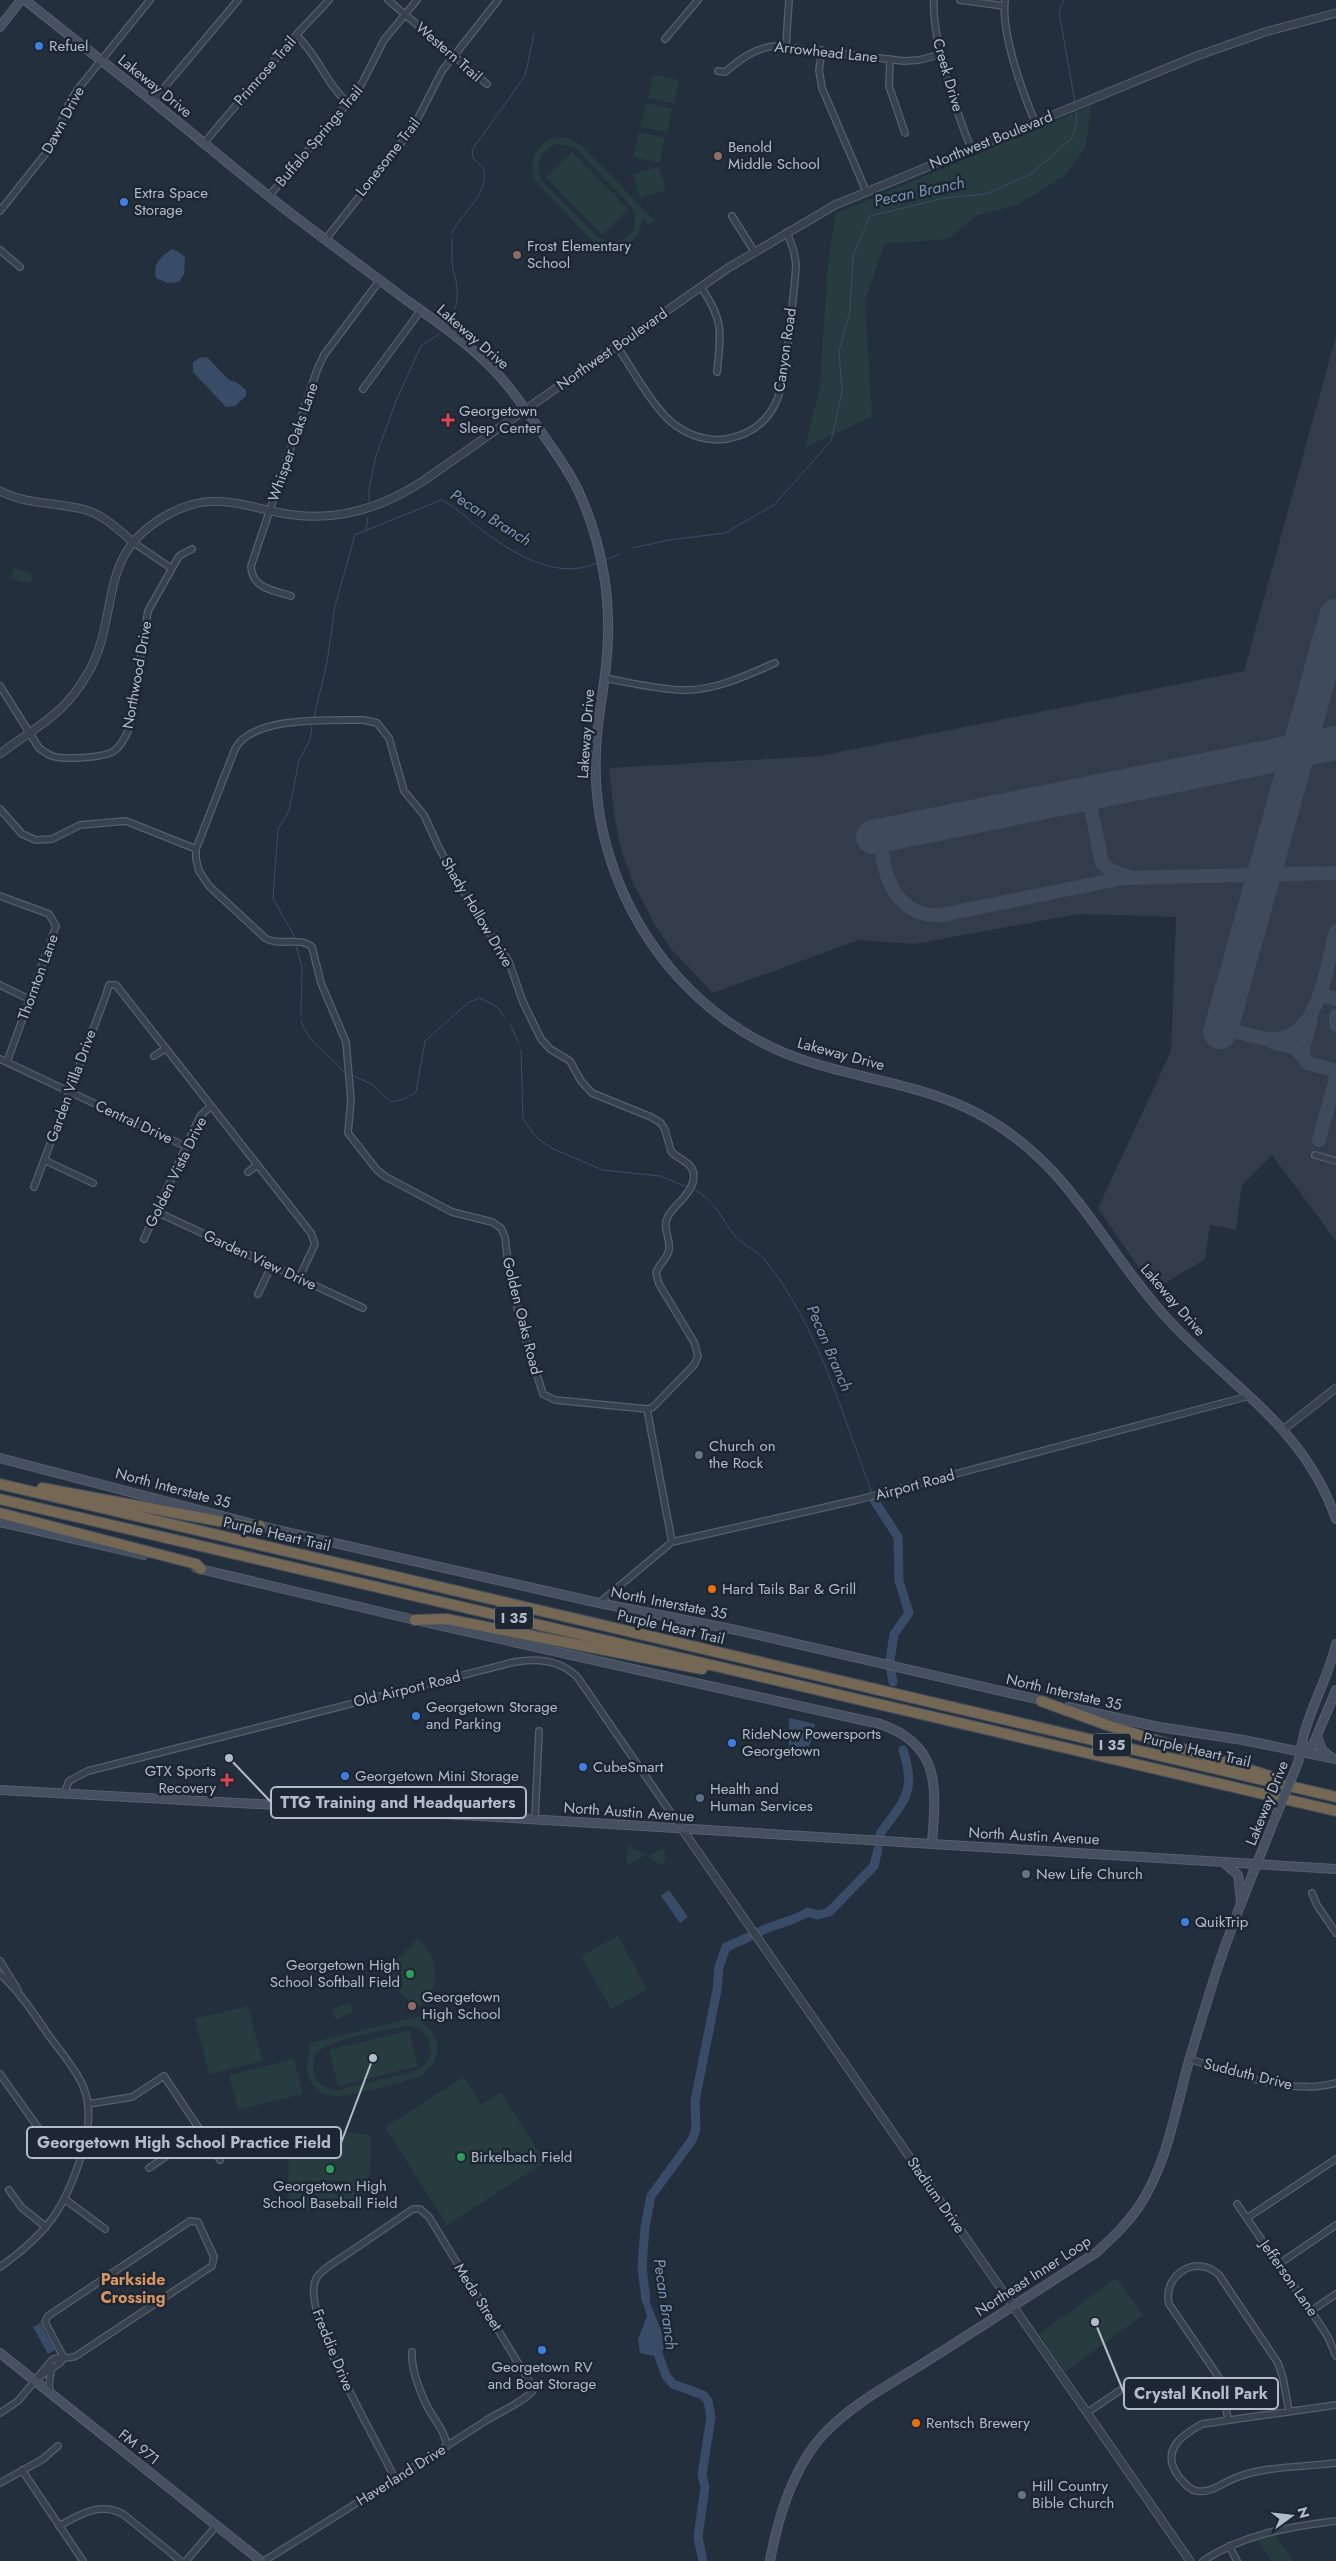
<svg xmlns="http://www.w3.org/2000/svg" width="1336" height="2561" font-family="Jost,sans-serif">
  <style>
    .airport { fill: #323c4b }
    .green { fill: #263c3f; fill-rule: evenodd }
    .water { fill: #394c67 }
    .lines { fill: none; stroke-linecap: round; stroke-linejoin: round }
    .stream { stroke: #394c67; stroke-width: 1 }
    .river { stroke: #394c67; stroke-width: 9 }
    .taxiway { stroke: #3f4a5a; stroke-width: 14 }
    .runway { stroke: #3f4a5a; stroke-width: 34 }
    .minor-casing { stroke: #565f6c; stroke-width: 8 }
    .tertiary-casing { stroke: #565f6c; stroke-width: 9 }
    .secondary-casing { stroke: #565f6c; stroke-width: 10 }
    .motorway-casing { stroke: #434c59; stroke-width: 12 }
    .minor { stroke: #38414e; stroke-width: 5.5 }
    .tertiary { stroke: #38414e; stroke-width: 7 }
    .secondary { stroke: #465061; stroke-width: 8 }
    .motorway { stroke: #746855; stroke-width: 10 }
    .secondary-bridge-casing { stroke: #565f6c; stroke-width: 10; stroke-linecap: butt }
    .secondary-bridge { stroke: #465061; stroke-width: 8 }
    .shop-dot { fill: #3f7fe0; stroke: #1d2633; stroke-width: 2 }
    .education-dot { fill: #8d6e63; stroke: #1d2633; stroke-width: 2 }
    .health-dot { fill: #e0444e; stroke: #1d2633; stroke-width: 2 }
    .worship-dot { fill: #6b7280; stroke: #1d2633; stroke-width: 2 }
    .food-dot { fill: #e8710a; stroke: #1d2633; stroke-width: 2 }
    .service-dot { fill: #5c6f8a; stroke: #1d2633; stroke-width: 2 }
    .leisure-dot { fill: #2e9e5b; stroke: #1d2633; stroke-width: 2 }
    .labels { text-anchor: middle; stroke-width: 5; stroke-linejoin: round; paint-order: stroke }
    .shield { fill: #1d2633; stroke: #878f9c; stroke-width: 1 }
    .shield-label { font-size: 14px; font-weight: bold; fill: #b4bcc9 }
    .poi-label { font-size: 15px; fill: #b4bcc9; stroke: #1d2633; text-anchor: start }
    .street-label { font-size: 15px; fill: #b4bcc9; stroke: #1d2633 }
    .water-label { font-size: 16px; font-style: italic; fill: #7c92b1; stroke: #1d2633 }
    .neighbourhood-label { font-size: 16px; font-weight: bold; fill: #d59563; stroke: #1d2633 }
    .leader { fill: none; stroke: #b4bcc9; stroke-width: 2 }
    .callout-dot { fill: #b4bcc9; stroke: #1d2633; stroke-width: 2 }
    .callout { fill: #1d2633; stroke: #b4bcc9; stroke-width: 2 }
    .callout-label { font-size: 16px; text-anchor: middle; font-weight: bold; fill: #b4bcc9 }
  </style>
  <rect width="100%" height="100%" fill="#242f3e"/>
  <path class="airport" d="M1336 336V1241L1272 1155 1242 1185 1236 1230 1210 1225 1205 1259 1154 1290 1098 1208 1171 1051 1176 917 1079 914 914 944 859 940 713 993 671 949 655 925 634 885 622 853 614 814 609 768 820 756 1244 671Z"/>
  <path class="green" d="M653 75 679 80 674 104 648 98Z
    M646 103 672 109 667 132 640 127Z
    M1091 106 1086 147 1064 176 1017 205 976 216 947 239 884 244 865 302 872 417 805 447 820 387 827 274 835 214Z
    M639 132 665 138 659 163 633 156Z
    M565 137 581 145 654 220 649 225 642 218C642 242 618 257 596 245L535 180C526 159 541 135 565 137ZM558 144 574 147 630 205C638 217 637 230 625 239L610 243 599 238 543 182C533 166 540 149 558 144Z
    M572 152 628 209 602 235 546 177Z
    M659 167 666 190 640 198 633 174Z
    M14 568 33 574 30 584 11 578Z
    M629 1845 644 1854V1856L628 1864 626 1854Z
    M664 1847 666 1858 663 1866 648 1857Z
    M618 1936 647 1989 611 2009 581 1956Z
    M418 1939C424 1945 429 1951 432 1958 439 1974 435 2004 415 2008L385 1977V1972Z
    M350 2003 353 2013 335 2019 332 2009Z
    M248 2006 262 2061 209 2074 195 2019Z
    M425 2015 426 2021 422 2023C443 2036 442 2063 420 2076 403 2082 346 2099 330 2096 322 2094 314 2088 310 2080 303 2066 312 2055 309 2043ZM407 2026 420 2029 429 2039 431 2053 425 2065 413 2072 337 2090C328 2089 319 2086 315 2077 311 2067 313 2055 322 2049 332 2040 392 2028 407 2026Z
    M409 2030 418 2066 338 2086 329 2050Z
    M294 2059 303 2094 238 2110 229 2075Z
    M464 2077 482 2105 501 2092 545 2162 447 2225 385 2127Z
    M298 2127 371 2135C373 2205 355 2220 287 2206L290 2134Z
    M1116 2278 1143 2315 1065 2372 1039 2334Z
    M1275 2535 1293 2561H1272L1257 2539Z"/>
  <path class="water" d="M172 249 179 252 185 257 184 274 179 282 168 283 156 278C152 264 161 257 172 249Z
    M207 357 229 380 236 382 246 390V396L235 406 226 407 193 372V363L199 358Z
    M789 1718 815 1724 807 1756 789 1752Z
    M669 1890 688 1917 680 1923 661 1896Z
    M642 2284 662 2332 664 2349 653 2356 640 2353 638 2339 647 2316 643 2303Z
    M40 2323 55 2350 48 2354 33 2327Z"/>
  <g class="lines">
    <path class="stream" d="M1064 0 1059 12 1075 102
      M452 233C461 212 492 193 483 167L473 158 472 150 525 76 534 34
      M452 238C453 248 451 261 453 270 458 285 460 301 452 316
      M449 321 450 319
      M369 501V488L376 456 396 401 421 346 439 334
      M366 530 368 517
      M633 548 669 540 725 533 774 505 831 441 842 392 839 351 850 311 853 256 870 216 944 198 986 194 1031 174 1072 138 1077 122 1076 108
      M604 561 619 554
      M314 717 327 662 335 606 355 535 441 500C453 505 465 516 475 525 510 551 553 582 598 563
      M295 938 273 898 278 829 289 811 299 760 310 740 312 725
      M296 946 302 967 301 1015
      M301 1020C308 1045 329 1053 343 1071
      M510 1024 518 1042
      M521 1050 523 1119 536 1137 551 1148 603 1170 660 1176 687 1187
      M352 1075 373 1085 391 1102 404 1099 416 1092 425 1041 469 1002 480 998 497 1007 505 1018
      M695 1190C719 1204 720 1219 737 1238 745 1246 757 1250 764 1259 818 1325 842 1414 872 1493"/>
    <path class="river" d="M874 1500 898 1537 899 1581 909 1613 894 1634 890 1661
      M891 1671 893 1682
      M880 1834C904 1800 917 1793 903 1750
      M757 1933C774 1924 792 1922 808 1912L818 1915 829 1912 874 1866 878 1849
      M646 2300 642 2267 645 2227 651 2196 692 2140 696 2129 695 2101 717 1990 719 1967 726 1947 749 1937
      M654 2342 666 2376 673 2384 703 2395 708 2401 711 2417 702 2475 705 2487 698 2537 703 2561"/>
    <path class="taxiway" d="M1101 791 1092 797 1090 804 1102 863 1112 871 1127 876
      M1073 796 1083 797 1090 804
      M882 835C879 874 899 923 946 914L1123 878 1336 873
      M1319 994 1336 999
      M1336 1016V1025
      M1223 1021C1232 1032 1244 1034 1257 1037 1318 1054 1325 971 1336 931
      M1272 1042 1295 1048 1308 1063 1336 1071
      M1304 1057 1303 1048 1311 1019
      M1319 1140 1336 1078"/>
    <path class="runway" d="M873 837 1336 743
      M1220 1032 1336 616"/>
    <defs>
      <path id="minor" d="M388 0 487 84
        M934 0C931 36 957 114 971 148
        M960 0 1004 6
        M1005 0C1001 33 1022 91 1035 122
        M296 35C318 55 326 84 348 103
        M665 39 698 0
        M786 45 789 0
        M822 50 819 70 822 88 866 191
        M890 59 889 86 905 133
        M718 71 725 72C741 59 754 48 775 46L904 61 919 60 942 54
        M153 101 238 0
        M204 143 296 35 329 0
        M269 196 358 91 384 40 417 0
        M0 211 50 148 69 103 78 89 150 0
        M732 216 754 251
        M326 239 413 128 442 71 498 0
        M0 250 20 267
        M701 287C724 321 721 332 717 372
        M617 346C632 369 650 402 670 421 685 434 705 442 726 439 782 429 784 381 789 336 791 312 795 288 796 264L794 252 787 232
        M363 389 421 310
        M134 543 171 568
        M291 596C273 590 252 589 251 566L317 370 324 355 380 280
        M604 678C628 682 664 691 688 690 719 689 747 675 775 663
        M0 686 39 748C43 751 47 754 52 756 64 760 103 758 114 751 122 745 125 737 129 729L148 611 179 556 192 549
        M364 720 377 723 389 738 404 791 424 815 439 848 474 910 509 962 523 1002 541 1039 550 1049 570 1061 581 1081 592 1093 651 1117 661 1123 665 1130 671 1151C677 1159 690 1161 693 1171 698 1188 678 1202 670 1213 660 1227 671 1236 669 1250 667 1260 658 1264 656 1273L659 1284 694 1342 698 1356 694 1365 653 1407 647 1409 555 1400 543 1394 520 1321 509 1272 505 1237 501 1228 492 1222 452 1212 386 1177 377 1170 348 1133 351 1100 346 1042 321 983 312 947C300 936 279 947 265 938L209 886 199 871 196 859V849L235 749C251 716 331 720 364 720Z
        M0 809 22 834 36 840 52 839 80 825 126 821 196 849
        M0 896 49 914 56 926 7 1062
        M0 985 31 1000
        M154 1056 165 1049
        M0 1059 187 1147
        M1315 1155 1336 1161
        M44 1160 93 1183
        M248 1172 257 1165
        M34 1187 106 995 109 985H116L311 1233 315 1244 299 1278
        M157 1212 363 1308
        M144 1239 200 1116 210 1107
        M258 1294 272 1265
        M647 1409 672 1542
        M599 1603 672 1542 857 1500 1249 1396
        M64 1794 69 1781 88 1771 514 1662C538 1658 561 1660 578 1678L682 1829
        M535 1820 539 1731
        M1312 1893 1317 1905 1336 1933
        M0 1961 18 1990
        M0 1974C19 1991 33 2012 47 2033 59 2050 75 2067 83 2086 92 2107 89 2129 83 2150 66 2207 49 2232 0 2267
        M1189 2059C1236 2073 1287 2096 1336 2083
        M0 2074 44 2136 50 2141 83 2151
        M88 2104 132 2097 164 2076 220 2160
        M149 2168 202 2132
        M9 2190 22 2208 46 2227
        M66 2200 105 2229
        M1237 2204 1311 2311 1328 2337 1336 2356
        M1247 2218 1336 2159
        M1279 2264 1336 2225
        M1311 2311 1336 2294
        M412 2352C411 2369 419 2389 426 2404 433 2419 445 2430 447 2446
        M51 2371 49 2385 51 2394
        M41 2376 61 2362 63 2356
        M1336 2405 1202 2424C1180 2436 1160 2451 1179 2477 1184 2483 1190 2490 1197 2491 1211 2493 1221 2484 1233 2479 1261 2466 1305 2467 1336 2463
        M1088 2412 1131 2383
        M0 2413 18 2401 52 2360C61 2355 68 2360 76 2356L212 2266 214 2257 198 2222 190 2221 48 2316 45 2322 63 2356
        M1228 2419 1220 2379 1169 2304C1162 2275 1197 2253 1219 2275L1278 2363 1283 2378 1289 2411
        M22 2470 83 2561
        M0 2483 43 2459 58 2446
        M59 2526C81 2514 99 2502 123 2514L181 2561
        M1229 2546 1237 2561
        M186 2561 217 2525
        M264 2561C338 2515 413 2468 487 2420 498 2413 529 2399 534 2389L429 2217 420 2209H413C391 2224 369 2239 347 2254 337 2261 324 2267 317 2277 296 2308 380 2445 395 2479
        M1203 2561C1244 2534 1288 2527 1336 2521"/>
      <path id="tertiary" d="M0 491C27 505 57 502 86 510 105 516 119 530 134 543
        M0 754C36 726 63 717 88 673 122 613 94 554 169 514 217 488 247 509 294 515 342 521 386 506 426 479L728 268 835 205 1194 57 1265 32 1336 13
        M1284 1429 1336 1388
        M682 1829 1190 2561"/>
      <path id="secondary" d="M25 0C67 34 109 66 151 100 196 136 239 173 285 209 324 239 365 269 405 299 434 320 464 340 490 366 510 386 526 410 542 433 554 451 568 469 577 488 603 543 613 605 606 666 603 694 597 722 596 751 592 834 623 916 678 977 714 1017 761 1048 813 1063 868 1080 925 1086 977 1113 1071 1163 1098 1242 1165 1316 1228 1386 1303 1424 1336 1519
        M0 27 21 0
        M0 1458 260 1526 599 1603 736 1630 1045 1701
        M0 1522 144 1555
        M196 1568 415 1620 880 1724C942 1745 936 1789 932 1844
        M1068 1707 1159 1727 1243 1740 1336 1759
        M1317 1736 1322 1750 1331 1757
        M1302 1751 1313 1745 1336 1690
        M1297 1765C1302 1754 1301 1743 1305 1731 1313 1702 1329 1675 1336 1644
        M0 1790 497 1817 1336 1869
        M1223 1862 1238 1875 1241 1901
        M0 2353 261 2561
        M770 2561C778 2517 792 2470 822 2436 851 2404 891 2384 927 2361 984 2325 1040 2289 1097 2252 1112 2238 1126 2225 1138 2208 1165 2168 1174 2118 1186 2072 1194 2042 1204 2012 1213 1982 1230 1926 1254 1872 1275 1818"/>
      <path id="motorway" d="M0 1484 1336 1797
        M42 1488 251 1527 260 1526
        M0 1499 1336 1811
        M0 1513 196 1564 201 1569
        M415 1620 446 1619 702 1669
        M1041 1701 1107 1725 1273 1777"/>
    </defs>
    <use href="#minor" class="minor-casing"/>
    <use href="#tertiary" class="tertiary-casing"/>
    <use href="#secondary" class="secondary-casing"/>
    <use href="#motorway" class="motorway-casing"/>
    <use href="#minor" class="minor"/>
    <use href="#tertiary" class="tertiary"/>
    <use href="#secondary" class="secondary"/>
    <use href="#motorway" class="motorway"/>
    <defs>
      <path id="secondary-bridge" d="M1275 1818 1297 1765"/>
    </defs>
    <use href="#secondary-bridge" class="secondary-bridge-casing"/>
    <use href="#secondary-bridge" class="secondary-bridge"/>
  </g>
  <g class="shop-dot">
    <circle cx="39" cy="46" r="5"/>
    <circle cx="124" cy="202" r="5"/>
    <circle cx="416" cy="1716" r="5"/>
    <circle cx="732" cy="1743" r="5"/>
    <circle cx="583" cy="1767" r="5"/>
    <circle cx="345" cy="1776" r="5"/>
    <circle cx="1185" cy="1922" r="5"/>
    <circle cx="542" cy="2350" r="5"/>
  </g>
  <g class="education-dot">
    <circle cx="718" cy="156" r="5"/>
    <circle cx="517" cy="255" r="5"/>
    <circle cx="412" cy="2006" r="5"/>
  </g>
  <g class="health-dot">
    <path d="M445.5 412.5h5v5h5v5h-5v5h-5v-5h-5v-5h5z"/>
    <path d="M224.5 1772.5h5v5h5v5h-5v5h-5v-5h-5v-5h5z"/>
  </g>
  <g class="worship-dot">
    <circle cx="699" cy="1455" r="5"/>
    <circle cx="1026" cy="1874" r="5"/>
    <circle cx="1022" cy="2495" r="5"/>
  </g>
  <g class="food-dot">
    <circle cx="712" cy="1589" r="5"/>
    <circle cx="916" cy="2423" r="5"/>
  </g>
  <circle class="service-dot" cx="700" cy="1798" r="5"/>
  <g class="leisure-dot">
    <circle cx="410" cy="1974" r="5"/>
    <circle cx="461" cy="2157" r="5"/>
    <circle cx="330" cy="2169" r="5"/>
  </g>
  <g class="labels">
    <g class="shield">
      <rect x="495" y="1606.5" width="38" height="23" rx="4"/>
      <rect x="1093" y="1733.5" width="38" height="23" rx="4"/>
    </g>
    <g class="shield-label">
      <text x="514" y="1623">I 35</text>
      <text x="1112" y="1750">I 35</text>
    </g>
    <g class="poi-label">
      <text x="49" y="51">Refuel</text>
      <text x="728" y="152">Benold<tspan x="728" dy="17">Middle School</tspan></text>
      <text x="134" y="198">Extra Space<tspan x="134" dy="17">Storage</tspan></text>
      <text x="527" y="251">Frost Elementary<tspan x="527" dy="17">School</tspan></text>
      <text x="459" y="416">Georgetown<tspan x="459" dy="17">Sleep Center</tspan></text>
      <text x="709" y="1451">Church on<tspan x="709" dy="17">the Rock</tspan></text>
      <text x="722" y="1594">Hard Tails Bar &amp; Grill</text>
      <text x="426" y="1712">Georgetown Storage<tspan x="426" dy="17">and Parking</tspan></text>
      <text x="742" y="1739">RideNow Powersports<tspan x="742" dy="17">Georgetown</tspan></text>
      <text x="593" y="1772">CubeSmart</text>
      <text x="216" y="1776" text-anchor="end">GTX Sports<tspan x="216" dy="17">Recovery</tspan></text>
      <text x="355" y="1781">Georgetown Mini Storage</text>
      <text x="710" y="1794">Health and<tspan x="710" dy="17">Human Services</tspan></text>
      <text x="1036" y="1879">New Life Church</text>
      <text x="1195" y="1927">QuikTrip</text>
      <text x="400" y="1970" text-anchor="end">Georgetown High<tspan x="400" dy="17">School Softball Field</tspan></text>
      <text x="422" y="2002">Georgetown<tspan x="422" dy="17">High School</tspan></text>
      <text x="471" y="2162">Birkelbach Field</text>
      <text x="330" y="2191" text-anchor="middle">Georgetown High<tspan x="330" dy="17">School Baseball Field</tspan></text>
      <text x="542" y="2372" text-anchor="middle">Georgetown RV<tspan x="542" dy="17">and Boat Storage</tspan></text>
      <text x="926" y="2428">Rentsch Brewery</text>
      <text x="1032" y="2491">Hill Country<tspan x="1032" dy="17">Bible Church</tspan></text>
    </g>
    <g class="street-label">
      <text transform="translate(449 52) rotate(41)" y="5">Western Trail</text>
      <text transform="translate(826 52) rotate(6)" y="5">Arrowhead Lane</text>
      <text transform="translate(265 71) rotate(-49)" y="5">Primrose Trail</text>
      <text transform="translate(948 75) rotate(74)" y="5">Creek Drive</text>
      <text transform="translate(155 86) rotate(39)" y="5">Lakeway Drive</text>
      <text transform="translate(63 120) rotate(-62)" y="5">Dawn Drive</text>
      <text transform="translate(319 136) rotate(-50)" y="5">Buffalo Springs Trail</text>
      <text transform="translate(991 140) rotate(-22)" y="5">Northwest Boulevard</text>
      <text transform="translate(388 157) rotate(-52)" y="5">Lonesome Trail</text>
      <text transform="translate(473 337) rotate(41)" y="5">Lakeway Drive</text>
      <text transform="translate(612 349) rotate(-35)" y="5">Northwest Boulevard</text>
      <text transform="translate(785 350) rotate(-82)" y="5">Canyon Road</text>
      <text transform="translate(293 442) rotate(-71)" y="5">Whisper Oaks Lane</text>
      <text transform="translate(137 675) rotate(-80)" y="5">Northwood Drive</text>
      <text transform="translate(586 734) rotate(-86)" y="5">Lakeway Drive</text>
      <text transform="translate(477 912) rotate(59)" y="5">Shady Hollow Drive</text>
      <text transform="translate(38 977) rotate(-70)" y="5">Thornton Lane</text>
      <text transform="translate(841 1054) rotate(15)" y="5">Lakeway Drive</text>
      <text transform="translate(71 1086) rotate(-70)" y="5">Garden Villa Drive</text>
      <text transform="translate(134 1122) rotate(25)" y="5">Central Drive</text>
      <text transform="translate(176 1172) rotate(-64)" y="5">Golden Vista Drive</text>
      <text transform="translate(260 1260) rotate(25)" y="5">Garden View Drive</text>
      <text transform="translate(1173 1300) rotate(49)" y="5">Lakeway Drive</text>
      <text transform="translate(522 1316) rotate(76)" y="5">Golden Oaks Road</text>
      <text transform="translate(915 1485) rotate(-15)" y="5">Airport Road</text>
      <text transform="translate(173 1488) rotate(15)" y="5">North Interstate 35</text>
      <text transform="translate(277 1534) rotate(13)" y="5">Purple Heart Trail</text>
      <text transform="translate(669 1603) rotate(11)" y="5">North Interstate 35</text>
      <text transform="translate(671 1627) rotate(13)" y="5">Purple Heart Trail</text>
      <text transform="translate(407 1689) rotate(-14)" y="5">Old Airport Road</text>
      <text transform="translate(1064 1692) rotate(13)" y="5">North Interstate 35</text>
      <text transform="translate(1197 1750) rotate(13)" y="5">Purple Heart Trail</text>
      <text transform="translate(1267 1803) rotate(-68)" y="5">Lakeway Drive</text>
      <text transform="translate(629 1812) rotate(4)" y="5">North Austin Avenue</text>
      <text transform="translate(1034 1836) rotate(3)" y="5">North Austin Avenue</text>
      <text transform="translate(1248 2074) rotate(14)" y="5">Sudduth Drive</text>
      <text transform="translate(936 2195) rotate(55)" y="5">Stadium Drive</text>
      <text transform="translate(1033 2276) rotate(-33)" y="5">Northeast Inner Loop</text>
      <text transform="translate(1289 2278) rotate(55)" y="5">Jefferson Lane</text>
      <text transform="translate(478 2297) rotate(58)" y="5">Meda Street</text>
      <text transform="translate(333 2350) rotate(68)" y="5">Freddie Drive</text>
      <text transform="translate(139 2447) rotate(38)" y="5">FM 971</text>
      <text transform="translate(401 2475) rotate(-32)" y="5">Haverland Drive</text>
    </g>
    <g class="water-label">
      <text transform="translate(919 191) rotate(-12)" y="6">Pecan Branch</text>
      <text transform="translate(491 517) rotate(32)" y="6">Pecan Branch</text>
      <text transform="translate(830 1348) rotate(67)" y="6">Pecan Branch</text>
      <text transform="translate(666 2304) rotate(82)" y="6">Pecan Branch</text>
    </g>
    <g class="neighbourhood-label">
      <text x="133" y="2285">Parkside<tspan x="133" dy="18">Crossing</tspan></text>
    </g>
  </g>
  <path class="leader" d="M229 1758L271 1802M373 2058L341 2143M1095 2322L1124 2393"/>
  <g class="callout-dot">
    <circle cx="229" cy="1758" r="5"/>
    <circle cx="373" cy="2058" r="5"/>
    <circle cx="1095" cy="2322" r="5"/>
  </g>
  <g class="callout">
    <rect x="271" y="1787" width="255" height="31" rx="5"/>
    <rect x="27" y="2127" width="314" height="31" rx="5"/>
    <rect x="1124" y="2378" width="154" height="31" rx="5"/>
  </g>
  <g class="callout-label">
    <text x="398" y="1808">TTG Training and Headquarters</text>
    <text x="184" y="2148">Georgetown High School Practice Field</text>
    <text x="1201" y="2399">Crystal Knoll Park</text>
  </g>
  <g transform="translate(1291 2516) rotate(75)" stroke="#1d2633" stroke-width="4" paint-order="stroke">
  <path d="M0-4L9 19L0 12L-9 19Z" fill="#b4bcc9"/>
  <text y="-8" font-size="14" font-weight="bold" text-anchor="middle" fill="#b4bcc9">N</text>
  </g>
</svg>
